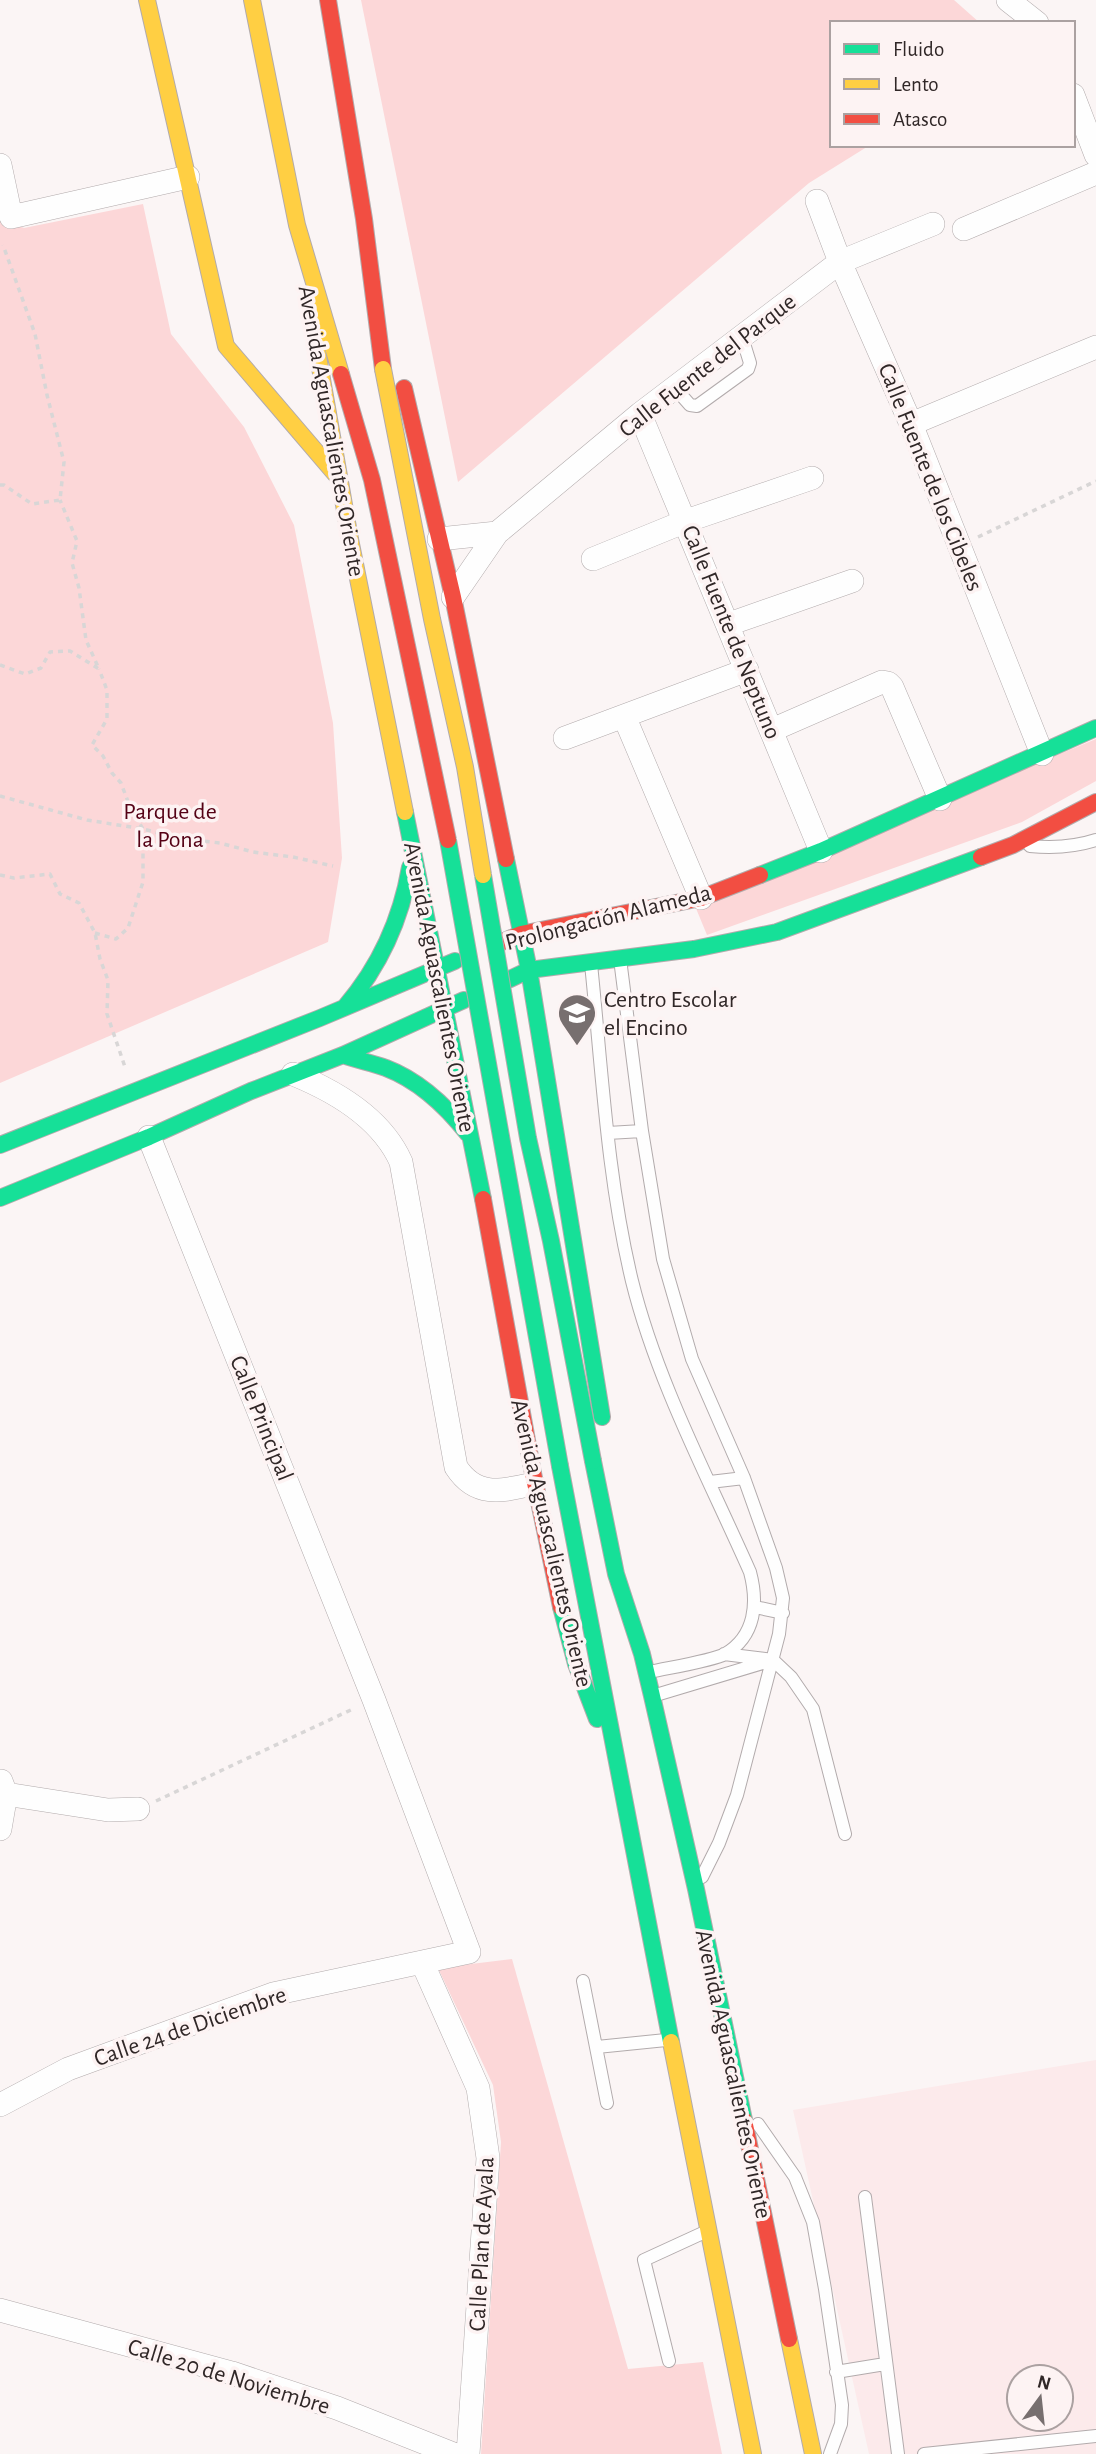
<svg xmlns="http://www.w3.org/2000/svg" width="1096" height="2454" font-family="'Alegreya Sans',sans-serif">
  <style>
    .built { fill: #fceaeb; fill-rule: evenodd }
    .green { fill: #fcd7d8 }
    .lines { fill: none; stroke-linecap: round; stroke-linejoin: round }
    .lane-casing { stroke: #b2abac; stroke-width: 14 }
    .street-casing { stroke: #b2abac; stroke-width: 24 }
    .fast-casing { stroke: #b2abac; stroke-width: 18 }
    .slow-casing { stroke: #b2abac; stroke-width: 18 }
    .jam-casing { stroke: #b2abac; stroke-width: 18 }
    .path { stroke: #d8d6d6; stroke-width: 3.5; stroke-dasharray: 5 5; stroke-linecap: butt }
    .lane { stroke: #fefefe; stroke-width: 12 }
    .street { stroke: #fefefe; stroke-width: 23 }
    .fast { stroke: #16e098; stroke-width: 16 }
    .slow { stroke: #ffcf43; stroke-width: 16 }
    .jam { stroke: #f24e42; stroke-width: 16 }
    .fast-bridge-casing { stroke: #b2abac; stroke-width: 18; stroke-linecap: butt }
    .slow-bridge-casing { stroke: #b2abac; stroke-width: 18; stroke-linecap: butt }
    .jam-bridge-casing { stroke: #b2abac; stroke-width: 18; stroke-linecap: butt }
    .fast-bridge { stroke: #16e098; stroke-width: 16 }
    .slow-bridge { stroke: #ffcf43; stroke-width: 16 }
    .jam-bridge { stroke: #f24e42; stroke-width: 16 }
    .labels { text-anchor: middle; stroke-width: 7; stroke-linejoin: round; paint-order: stroke }
    .street-label { font-size: 24px; fill: #302727; stroke: #fdf3f3 }
    .park-label { font-size: 24px; fill: #540115; stroke: #fdf3f3 }
    .poi-label { font-size: 24px; fill: #302727; stroke: #fdf3f3; text-anchor: start }
  </style>
  <rect width="100%" height="100%" fill="#fbf5f5"/>
  <path class="built" d="M1096 2060V2454H869L793 2110ZM1019 2377H1061V2419H1019Z"/>
  <path class="green" d="M361 0H954L980 23H832V145H870L809 183 458 482Z
    M143 204 171 334 244 427 294 525 333 723 342 858 328 942 0 1083V218L24 228Z
    M1096 739V781L1022 822 707 935 695 906Z
    M512 1959 628 2369 703 2362 722 2454H481L501 2142 493 2085 438 1968Z"/>
  <g class="lines">
    <defs>
      <path id="lane" d="M675 388 690 405 697 406 748 369 750 363 742 337
        M1030 846C1052 848 1075 847 1096 840
        M620 959 642 1131 663 1259 692 1359 744 1478 776 1568 783 1598 779 1634 737 1795 719 1843 702 1877
        M591 964C602 1070 607 1177 632 1281 657 1382 708 1477 750 1572 758 1602 756 1636 725 1654 712 1661 667 1668 650 1672
        M608 1133 642 1131
        M710 1482 744 1478
        M755 1607 783 1613
        M724 1654 773 1660 791 1677 813 1709 845 1834
        M656 1695 766 1662
        M583 1981 607 2103
        M597 2047 666 2040
        M758 2124 795 2177 813 2222 825 2289 842 2405 841 2424 830 2454
        M865 2197 898 2454
        M669 2361 644 2260 705 2232
        M836 2372 885 2364
        M924 2454 1096 2436"/>
      <path id="street" d="M1008 0 1037 23
        M1073 95 1096 155
        M0 165 11 217 188 177
        M817 201 840 262 911 424 1042 754
        M964 229 1096 173
        M640 414 821 851
        M911 424 1096 347
        M439 539 497 533
        M593 559 686 521 812 478
        M453 597 497 533 640 414 840 262 933 224
        M729 624 852 581
        M624 716 701 898
        M772 730 882 682 888 683 892 687 940 799
        M565 738 747 670
        M293 1074C335 1091 382 1119 401 1162L456 1467C476 1498 502 1491 533 1484
        M0 1793 108 1810 138 1809
        M0 1829 6 1794 1 1781
        M422 1962 478 2088 488 2158 468 2454
        M0 2105 68 2069 273 1994 469 1952 374 1700 149 1137
        M0 2310 232 2373 337 2408 453 2454"/>
      <path id="fast" d="M405 812 483 1199
        M506 859 529 970 602 1417
        M760 875 821 851 1096 728
        M510 979 529 970 694 949 777 932 981 857
        M345 1007C380 966 401 920 410 867
        M343 1055C357 1060 372 1063 386 1068 420 1081 446 1106 468 1134
        M0 1145 320 1018 455 961
        M0 1198 149 1137 251 1091 343 1055 464 1000
        M593 1461 616 1574 642 1654 652 1696 696 1889 744 2120
        M560 1466 671 2042
        M561 1607 576 1664 597 1719"/>
      <path id="slow" d="M147 0 226 346 337 476
        M252 0 297 225 341 374
        M312 322 350 539 405 812
        M671 2042 753 2454
        M789 2339 813 2454"/>
      <path id="jam" d="M328 0 364 219 383 369
        M404 388 453 597 506 859
        M981 857 1013 845 1096 802
        M502 942 521 934 701 898 760 875
        M483 1199 533 1473 561 1607
        M744 2120 789 2339"/>
    </defs>
    <use href="#lane" class="lane-casing"/>
    <use href="#street" class="street-casing"/>
    <use href="#fast" class="fast-casing"/>
    <use href="#slow" class="slow-casing"/>
    <use href="#jam" class="jam-casing"/>
    <path class="path" d="M0 485H4L32 504 60 500 64 462 47 395 35 334 3 245
      M978 537 1096 481
      M0 665 25 674 41 668 50 652 70 651 99 669 86 640 79 588 72 563 77 541 60 500
      M0 796 87 820 143 829 177 838 220 843 253 852 293 857 333 866
      M0 875 14 878 50 874 60 894 79 903 95 933 100 959 108 980 107 1014 125 1067
      M95 933 116 939 128 928 143 882V829L130 807 121 783 112 773 103 756 92 745 107 719V690L99 669
      M156 1801 355 1708"/>
    <use href="#lane" class="lane"/>
    <use href="#street" class="street"/>
    <use href="#fast" class="fast"/>
    <use href="#slow" class="slow"/>
    <use href="#jam" class="jam"/>
    <defs>
      <path id="fast-bridge" d="M448 840 560 1466
        M483 875 528 1138 551 1241 593 1461"/>
      <path id="slow-bridge" d="M383 369 432 619 465 767 483 875"/>
      <path id="jam-bridge" d="M341 374 372 480 448 840"/>
    </defs>
    <use href="#fast-bridge" class="fast-bridge-casing"/>
    <use href="#slow-bridge" class="slow-bridge-casing"/>
    <use href="#jam-bridge" class="jam-bridge-casing"/>
    <use href="#fast-bridge" class="fast-bridge"/>
    <use href="#slow-bridge" class="slow-bridge"/>
    <use href="#jam-bridge" class="jam-bridge"/>
  </g>
  <defs>
    <symbol id="university-pin" viewBox="-11 -11 22 30"><path d="M0 17L-7.5 6A9.5 9.5 0 1 1 7.5 6Z" fill="#776f6f" stroke="#fdf3f3"/><path d="M0-5L7-2L0 1L-7-2ZM-4 1L0 2.5L4 1V4Q0 6-4 4Z" fill="#fff"/></symbol>
  </defs>
  <g fill-rule="evenodd">
    <use href="#university-pin" x="555" y="991" width="44" height="60"/>
  </g>
  <g class="labels">
    <g class="street-label">
      <text transform="translate(707 365) rotate(-38)" y="8">Calle Fuente del Parque</text>
      <text transform="translate(332 431) rotate(80)" y="8">Avenida Aguascalientes Oriente</text>
      <text transform="translate(931 477) rotate(68)" y="8">Calle Fuente de los Cibeles</text>
      <text transform="translate(732 632) rotate(68)" y="8">Calle Fuente de Neptuno</text>
      <text transform="translate(608 917) rotate(-14)" y="8">Prolongación Alameda</text>
      <text transform="translate(440 987) rotate(79)" y="8">Avenida Aguascalientes Oriente</text>
      <text transform="translate(262 1418) rotate(68)" y="8">Calle Principal</text>
      <text transform="translate(552 1543) rotate(77)" y="8">Avenida Aguascalientes Oriente</text>
      <text transform="translate(190 2026) rotate(-19)" y="8">Calle 24 de Diciembre</text>
      <text transform="translate(734 2074) rotate(78)" y="8">Avenida Aguascalientes Oriente</text>
      <text transform="translate(481 2244) rotate(-87)" y="8">Calle Plan de Ayala</text>
      <text transform="translate(229 2376) rotate(17)" y="8">Calle 20 de Noviembre</text>
    </g>
    <g class="park-label">
      <text x="170" y="819">Parque de<tspan x="170" dy="28">la Pona</tspan></text>
    </g>
    <g class="poi-label">
      <text x="604" y="1007">Centro Escolar<tspan x="604" dy="28">el Encino</tspan></text>
    </g>
  </g>
  <rect x="830" y="21" width="245" height="126" fill="#fdf3f3" stroke="#aba1a1" stroke-width="2"/>
  <rect x="844" y="44" width="35" height="10" fill="#16e098" stroke="#aba1a1" stroke-width="2"/>
  <text x="893" y="56" font-size="21" fill="#302727">Fluido</text>
  <rect x="844" y="79" width="35" height="10" fill="#ffcf43" stroke="#aba1a1" stroke-width="2"/>
  <text x="893" y="91" font-size="21" fill="#302727">Lento</text>
  <rect x="844" y="114" width="35" height="10" fill="#f24e42" stroke="#aba1a1" stroke-width="2"/>
  <text x="893" y="126" font-size="21" fill="#302727">Atasco</text>
  <g transform="translate(1040 2398) rotate(15)"><circle r="33" fill="#fdf3f3" stroke="#aba1a1" stroke-width="2"/>
  <path d="M0-5L12 26L0 18L-12 26Z" fill="#776f6f"/>
  <text y="-10" font-size="19" font-weight="bold" text-anchor="middle" fill="#302727">N</text>
  </g>
</svg>
